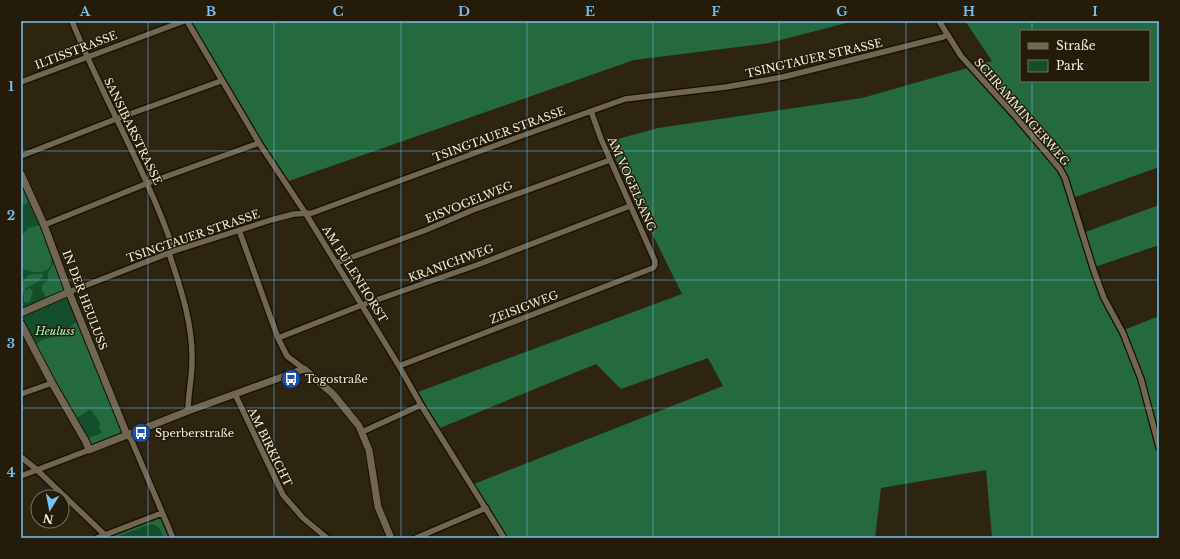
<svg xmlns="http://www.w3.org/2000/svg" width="1180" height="559" font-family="'Libre Baskerville',serif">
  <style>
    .green { fill: #154e2b }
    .forest { fill: #246a3e; fill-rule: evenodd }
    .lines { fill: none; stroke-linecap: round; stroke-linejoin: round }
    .minor-casing { stroke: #160e00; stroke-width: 8 }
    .tertiary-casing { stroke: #160e00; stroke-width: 9 }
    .minor { stroke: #716751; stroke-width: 5.5 }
    .tertiary { stroke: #716751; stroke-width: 7 }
    .grid { fill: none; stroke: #75c0f6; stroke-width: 1; stroke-opacity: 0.55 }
    .labels { text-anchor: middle; stroke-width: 3; stroke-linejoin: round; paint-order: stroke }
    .street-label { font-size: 11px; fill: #f4efe2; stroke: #241c08 }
    .park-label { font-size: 11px; font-style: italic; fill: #a1fbbc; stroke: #241c08 }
    .poi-label { font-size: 11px; fill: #f4efe2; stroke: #241c08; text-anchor: start }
    .neatline { fill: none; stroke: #75c0f6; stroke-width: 1.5 }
    .grid-label { font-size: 13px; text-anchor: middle; font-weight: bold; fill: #75c0f6 }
  </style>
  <rect width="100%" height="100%" fill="#2e2511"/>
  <path class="green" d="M21 179 42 225 65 291 21 310Z
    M66 297 70 298 124 433 91 446 35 348 21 318V316Z
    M161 517 170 538H110L109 535Z"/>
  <path class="forest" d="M189 21H854L769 43 634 60 286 182 250 125Z
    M965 21H1159V167L1073 198 1080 234 1159 205V245L1095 267 1108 300 1124 330 1159 316V538H992L986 470 881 488 875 538H505L474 484 723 386 708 358 621 389 596 364 440 428 418 392 682 294 607 142 658 128 862 98 992 61ZM1021 31H1149V81H1021Z
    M21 185 28 202 26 204 21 206Z
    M39 225C44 236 64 270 40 272 33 273 27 270 21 269V236L25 232 28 228Z
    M54 261 65 290 46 297 42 290V285L48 280V272L53 265Z
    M36 274H42L44 275 38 282 26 288 23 295 21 296V283L28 275Z
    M29 288 33 290 30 301 26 303 24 302V292Z
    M77 321 122 432 92 444 88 440 89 438 102 433 99 428 100 423 90 409 77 418 36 349C35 337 54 339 62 334 67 330 72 325 77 321Z
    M160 518 169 538H164C160 530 160 525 150 524L114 538H110V536Z"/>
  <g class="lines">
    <defs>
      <path id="minor" d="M72 21C103 99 147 171 174 251
        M187 21 259 143 306 214 399 366 421 405 504 538
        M939 21 961 56 1016 117 1060 169 1065 178 1094 271 1104 298 1123 333 1141 379 1159 447
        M21 82 184 21
        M21 156 116 119 221 81
        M44 225 148 183 259 143
        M239 230 278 338 287 356 304 369
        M169 253C181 289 193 324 192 362 192 378 188 394 188 411
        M336 263 426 230 473 210 610 160
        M69 292 174 251 271 220 294 214 312 213 513 139 625 99 726 87 783 77 943 37 947 35
        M278 338 362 305 477 265 630 206
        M399 366 653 268 655 265V261L601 139 591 111
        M21 394 52 383
        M235 394 283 495 303 518 327 538
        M362 432 421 405
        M127 435 131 439 173 538
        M21 457 36 469 105 535 106 538
        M21 476 89 450
        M97 538 162 513
        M416 538 486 508"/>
      <path id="tertiary" d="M21 174 44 225 69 292 127 435
        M21 313 69 292
        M21 324 52 383 86 442 89 450 188 411 304 369 333 394 359 426 369 450 378 507 391 538"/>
    </defs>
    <use href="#minor" class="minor-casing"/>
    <use href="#tertiary" class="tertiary-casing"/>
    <use href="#minor" class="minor"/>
    <use href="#tertiary" class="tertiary"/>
  </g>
  <path class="grid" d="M148 21V538M274 21V538M401 21V538M527 21V538M653 21V538M779 21V538M906 21V538M1032 21V31M1032 81V538M21 151H1159M21 280H1159M21 408H1159"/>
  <defs>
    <symbol id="bus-disc" viewBox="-11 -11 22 22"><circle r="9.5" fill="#1a4fb4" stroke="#241c08"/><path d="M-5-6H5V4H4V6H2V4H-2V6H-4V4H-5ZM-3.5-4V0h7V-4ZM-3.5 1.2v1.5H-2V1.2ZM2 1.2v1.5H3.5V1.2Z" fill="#fff"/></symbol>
  </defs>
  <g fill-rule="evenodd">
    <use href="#bus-disc" x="280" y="368" width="22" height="22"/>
    <use href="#bus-disc" x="130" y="422" width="22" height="22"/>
  </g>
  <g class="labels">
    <g class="street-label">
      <text transform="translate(76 50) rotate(-21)" y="4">ILTISSTRASSE</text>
      <text transform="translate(814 58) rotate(-13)" y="4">TSINGTAUER STRASSE</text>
      <text transform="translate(1022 112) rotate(49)" y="4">SCHRAMMINGERWEG</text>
      <text transform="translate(133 131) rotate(64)" y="4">SANSIBARSTRASSE</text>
      <text transform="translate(499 134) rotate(-20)" y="4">TSINGTAUER STRASSE</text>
      <text transform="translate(632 184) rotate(66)" y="4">AM VOGELSANG</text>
      <text transform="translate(469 202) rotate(-22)" y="4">EISVOGELWEG</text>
      <text transform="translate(193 236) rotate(-19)" y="4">TSINGTAUER STRASSE</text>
      <text transform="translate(451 263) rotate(-20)" y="4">KRANICHWEG</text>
      <text transform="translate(355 274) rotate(58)" y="4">AM EULENHORST</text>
      <text transform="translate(85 300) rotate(69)" y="4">IN DER HEULUSS</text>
      <text transform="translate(524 307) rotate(-21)" y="4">ZEISIGWEG</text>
      <text transform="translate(270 447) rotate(64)" y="4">AM BIRKICHT</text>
    </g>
    <g class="park-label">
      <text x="55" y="335">Heuluss</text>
    </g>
    <g class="poi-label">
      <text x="305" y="383">Togostraße</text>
      <text x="155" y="437">Sperberstraße</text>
    </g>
  </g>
  <rect width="1180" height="559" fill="none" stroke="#241c08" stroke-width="44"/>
  <rect x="1020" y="30" width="130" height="52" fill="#241c08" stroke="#77705f"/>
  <rect x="1028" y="43" width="20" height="6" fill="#716751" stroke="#77705f"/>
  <text x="1056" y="50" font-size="12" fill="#f4efe2">Straße</text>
  <rect x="1028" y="60" width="20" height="12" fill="#154e2b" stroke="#77705f"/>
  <text x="1056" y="70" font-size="12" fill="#f4efe2">Park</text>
  <g transform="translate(50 509) rotate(190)"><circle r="19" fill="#241c08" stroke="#77705f"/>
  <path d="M0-3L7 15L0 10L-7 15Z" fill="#75c0f6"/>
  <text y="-6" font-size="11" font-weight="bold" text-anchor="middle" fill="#f4efe2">N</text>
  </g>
  <rect x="22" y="22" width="1136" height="515" class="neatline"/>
  <g class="grid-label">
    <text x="85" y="16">A</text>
    <text x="211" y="16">B</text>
    <text x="338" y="16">C</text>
    <text x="464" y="16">D</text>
    <text x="590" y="16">E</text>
    <text x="716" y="16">F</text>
    <text x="842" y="16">G</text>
    <text x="969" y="16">H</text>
    <text x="1095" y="16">I</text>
    <text x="11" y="91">1</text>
    <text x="11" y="220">2</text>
    <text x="11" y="348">3</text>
    <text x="11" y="477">4</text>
  </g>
</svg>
